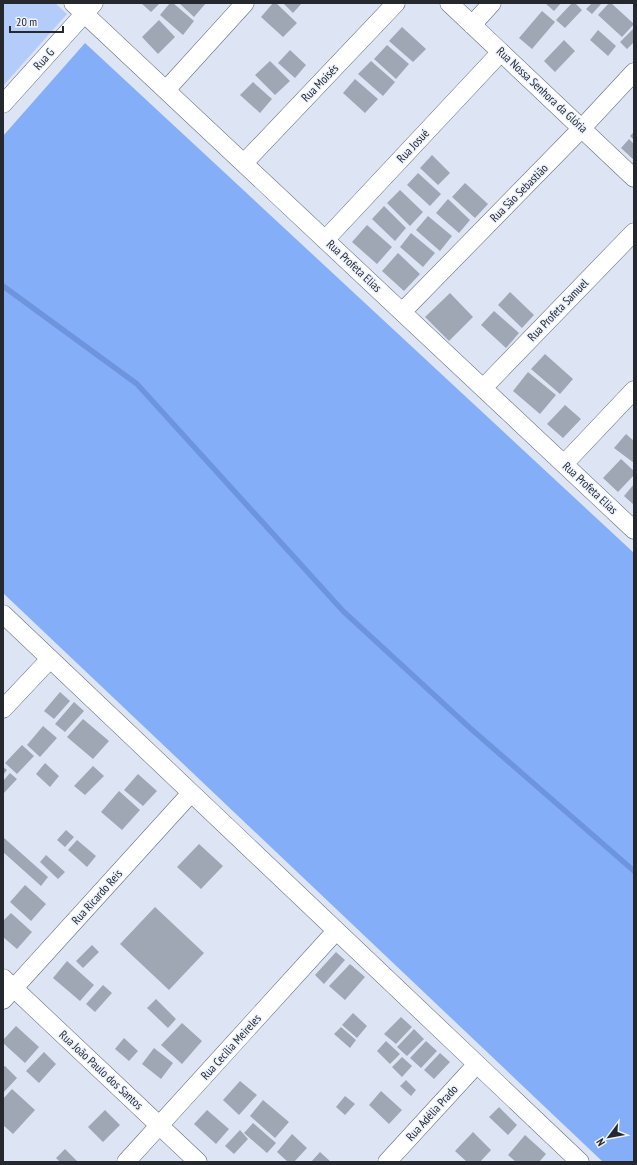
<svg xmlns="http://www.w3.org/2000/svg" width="637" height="1165" font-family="'PT Sans Narrow',sans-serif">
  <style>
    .green { fill: #b3ccf9 }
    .forest { fill: #84aef7 }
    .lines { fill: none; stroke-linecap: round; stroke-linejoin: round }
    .stream { stroke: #6d95dd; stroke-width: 5.5 }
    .building { fill: #9fa7b5 }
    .minor-casing { stroke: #646b78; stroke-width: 19 }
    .minor { stroke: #fff; stroke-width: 18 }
    .labels { text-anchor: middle; stroke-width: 3; stroke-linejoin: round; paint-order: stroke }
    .street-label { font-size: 12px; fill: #25282d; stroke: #ecf3fe }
  </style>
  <rect width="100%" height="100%" fill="#dde5f4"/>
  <path class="green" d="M3 3H55L67 14 3 86Z"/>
  <path class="forest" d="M85 43 634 553V1162H603L3 593V136Z"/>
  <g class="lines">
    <path class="stream" d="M3 286 137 384 343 611 470 728 634 871"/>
  </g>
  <path class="building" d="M141 3H160L151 12Z
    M170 3H173L194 21 183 35 160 15Z
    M179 3H206L194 17Z
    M273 3H276L297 23 283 37 261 17Z
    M283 3H302L293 13Z
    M545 3H561L554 11Z
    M572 3H575L582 10 565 28 556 20Z
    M592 3H602L592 14 586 9Z
    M609 3H611L634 24 622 37 598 15Z
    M542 11 555 22 532 49 519 38Z
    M159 20 175 37 158 54 142 37Z
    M402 27 426 49 413 62 389 41Z
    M634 28V42L627 49 620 42Z
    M598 30 616 46 608 56 590 40Z
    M564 40 575 51 555 72 544 61Z
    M387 45 409 64 396 79 374 59Z
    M290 50 306 65 295 78 278 63Z
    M270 61 290 81 275 95 255 75Z
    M371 61 395 82 383 96 358 74Z
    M355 79 378 99 365 113 343 93Z
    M253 82 272 99 260 113 240 95Z
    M634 132V140L630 136Z
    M629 139 634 144V160L621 148Z
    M432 155 450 173 438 185 420 168Z
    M418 173 441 194 430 206 407 185Z
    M465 183 488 204 475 218 452 197Z
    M400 190 423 212 410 226 387 203Z
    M448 199 470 220 459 233 436 213Z
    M384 206 406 228 395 241 372 219Z
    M428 216 452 236 440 251 416 230Z
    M367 225 392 247 377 264 352 242Z
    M411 233 435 253 423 267 400 247Z
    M398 253 420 274 404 291 382 271Z
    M510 292 534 315 522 328 498 305Z
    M450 293 473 317 449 341 425 317Z
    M494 311 519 333 506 348 481 325Z
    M545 354 573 379 560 394 531 369Z
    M528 372 556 395 540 414 513 391Z
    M565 405 581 419 563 438 547 424Z
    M626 434 634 441V463L614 448Z
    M621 459 634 471V475L618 492 603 478Z
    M634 484V505L624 496Z
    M60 692 70 701 54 719 44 711Z
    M74 702 84 711 65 732 55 724Z
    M83 719 109 741 93 759 67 737Z
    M43 726 57 738 40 757 27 745Z
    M22 745 34 756 17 774 5 763Z
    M45 763 59 776 50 787 36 774Z
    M93 766 104 776 85 795 74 786Z
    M3 767 7 770 3 775Z
    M10 773 17 779 3 794V781Z
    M138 774 157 791 143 806 124 790Z
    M119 791 140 810 122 830 101 812Z
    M66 830 74 837 65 847 57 840Z
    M3 837 48 877 41 886 3 852Z
    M77 840 96 856 87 867 68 850Z
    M199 844 223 866 201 889 177 867Z
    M46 855 65 872 58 879 40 862Z
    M25 885 46 904 31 921 10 902Z
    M155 907 204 953 169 990 120 944Z
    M11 913 32 932 17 949 3 937V921Z
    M92 945 99 952 83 968 76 961Z
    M336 952 345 960 324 984 315 975Z
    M67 961 94 985 80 1001 53 978Z
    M350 964 365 977 345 1000 329 986Z
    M103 985 112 993 95 1012 86 1004Z
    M156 999 176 1019 168 1028 147 1008Z
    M353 1013 367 1026 357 1038 342 1025Z
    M401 1017 412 1027 396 1044 384 1034Z
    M182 1023 202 1041 182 1064 161 1045Z
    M16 1026 39 1047 25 1063 3 1043V1040Z
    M341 1027 356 1040 350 1048 334 1034Z
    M414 1029 424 1039 407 1056 397 1047Z
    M124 1038 138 1051 129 1061 115 1049Z
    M386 1041 400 1054 390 1064 377 1051Z
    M426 1041 437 1051 421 1068 410 1058Z
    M154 1048 173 1063 161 1079 142 1064Z
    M44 1052 56 1064 39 1083 26 1071Z
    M440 1053 450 1062 434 1079 424 1070Z
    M402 1057 412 1066 402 1077 392 1067Z
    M5 1066 17 1078 3 1093V1067Z
    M406 1080 416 1090 411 1096 400 1086Z
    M240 1081 257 1095 239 1115 223 1100Z
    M12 1089 35 1110 13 1134 3 1125V1099Z
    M381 1091 402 1110 389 1124 369 1105Z
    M345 1096 355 1104 345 1115 336 1107Z
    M263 1100 289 1122 275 1138 250 1116Z
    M499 1107 517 1125 508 1135 489 1117Z
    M105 1110 120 1125 103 1142 88 1127Z
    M207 1110 229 1129 216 1144 194 1124Z
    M253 1123 276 1143 267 1153 244 1133Z
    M240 1130 248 1139 234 1154 225 1146Z
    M473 1132 491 1150 480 1162H467L455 1151Z
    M292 1134 307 1148 294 1162H288L277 1152Z
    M525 1135 546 1154 539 1162H516L508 1155Z
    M65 1149 78 1162H60L56 1158Z
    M320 1152 331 1162H311Z"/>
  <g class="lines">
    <defs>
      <path id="minor" d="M73 3 634 530
        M449 3 634 178
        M472 25 492 3
        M166 90 245 3
        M3 104 94 3
        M244 163 396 3
        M325 240 501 52
        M402 312 582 128 634 72
        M483 388 634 232
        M564 464 634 390
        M3 614 580 1162
        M3 709 50 659
        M3 978 198 1162
        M3 1000 191 793
        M126 1162 336 931
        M387 1162 476 1065"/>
    </defs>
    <use href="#minor" class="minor-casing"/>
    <use href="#minor" class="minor"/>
  </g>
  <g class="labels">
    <g class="street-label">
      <text transform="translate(44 59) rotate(-48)" y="4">Rua G</text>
      <text transform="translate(320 83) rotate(-46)" y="4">Rua Moisés</text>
      <text transform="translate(542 90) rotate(43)" y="4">Rua Nossa Senhora da Glória</text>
      <text transform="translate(413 146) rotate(-47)" y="4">Rua Josué</text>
      <text transform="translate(519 193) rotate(-45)" y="4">Rua São Sebastião</text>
      <text transform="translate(354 266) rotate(43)" y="4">Rua Profeta Elias</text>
      <text transform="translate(558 310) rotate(-46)" y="4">Rua Profeta Samuel</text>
      <text transform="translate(590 488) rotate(43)" y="4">Rua Profeta Elias</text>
      <text transform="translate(97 897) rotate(-48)" y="4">Rua Ricardo Reis</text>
      <text transform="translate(231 1047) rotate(-48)" y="4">Rua Cecília Meireles</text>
      <text transform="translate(101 1070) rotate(43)" y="4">Rua João Paulo dos Santos</text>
      <text transform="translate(432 1113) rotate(-48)" y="4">Rua Adélia Prado</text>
    </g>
  </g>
  <rect width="637" height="1165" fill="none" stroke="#25282d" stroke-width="8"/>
  <g transform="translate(609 1137) rotate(238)" stroke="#ecf3fe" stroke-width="3" paint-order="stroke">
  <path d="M0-3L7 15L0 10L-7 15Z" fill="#25282d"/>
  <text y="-6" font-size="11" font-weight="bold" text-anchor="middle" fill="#25282d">N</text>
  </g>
  <path d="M10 26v6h53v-6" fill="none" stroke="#25282d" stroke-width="2"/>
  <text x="16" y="26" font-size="12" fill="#25282d" stroke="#ecf3fe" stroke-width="3" paint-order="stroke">20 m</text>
</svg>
